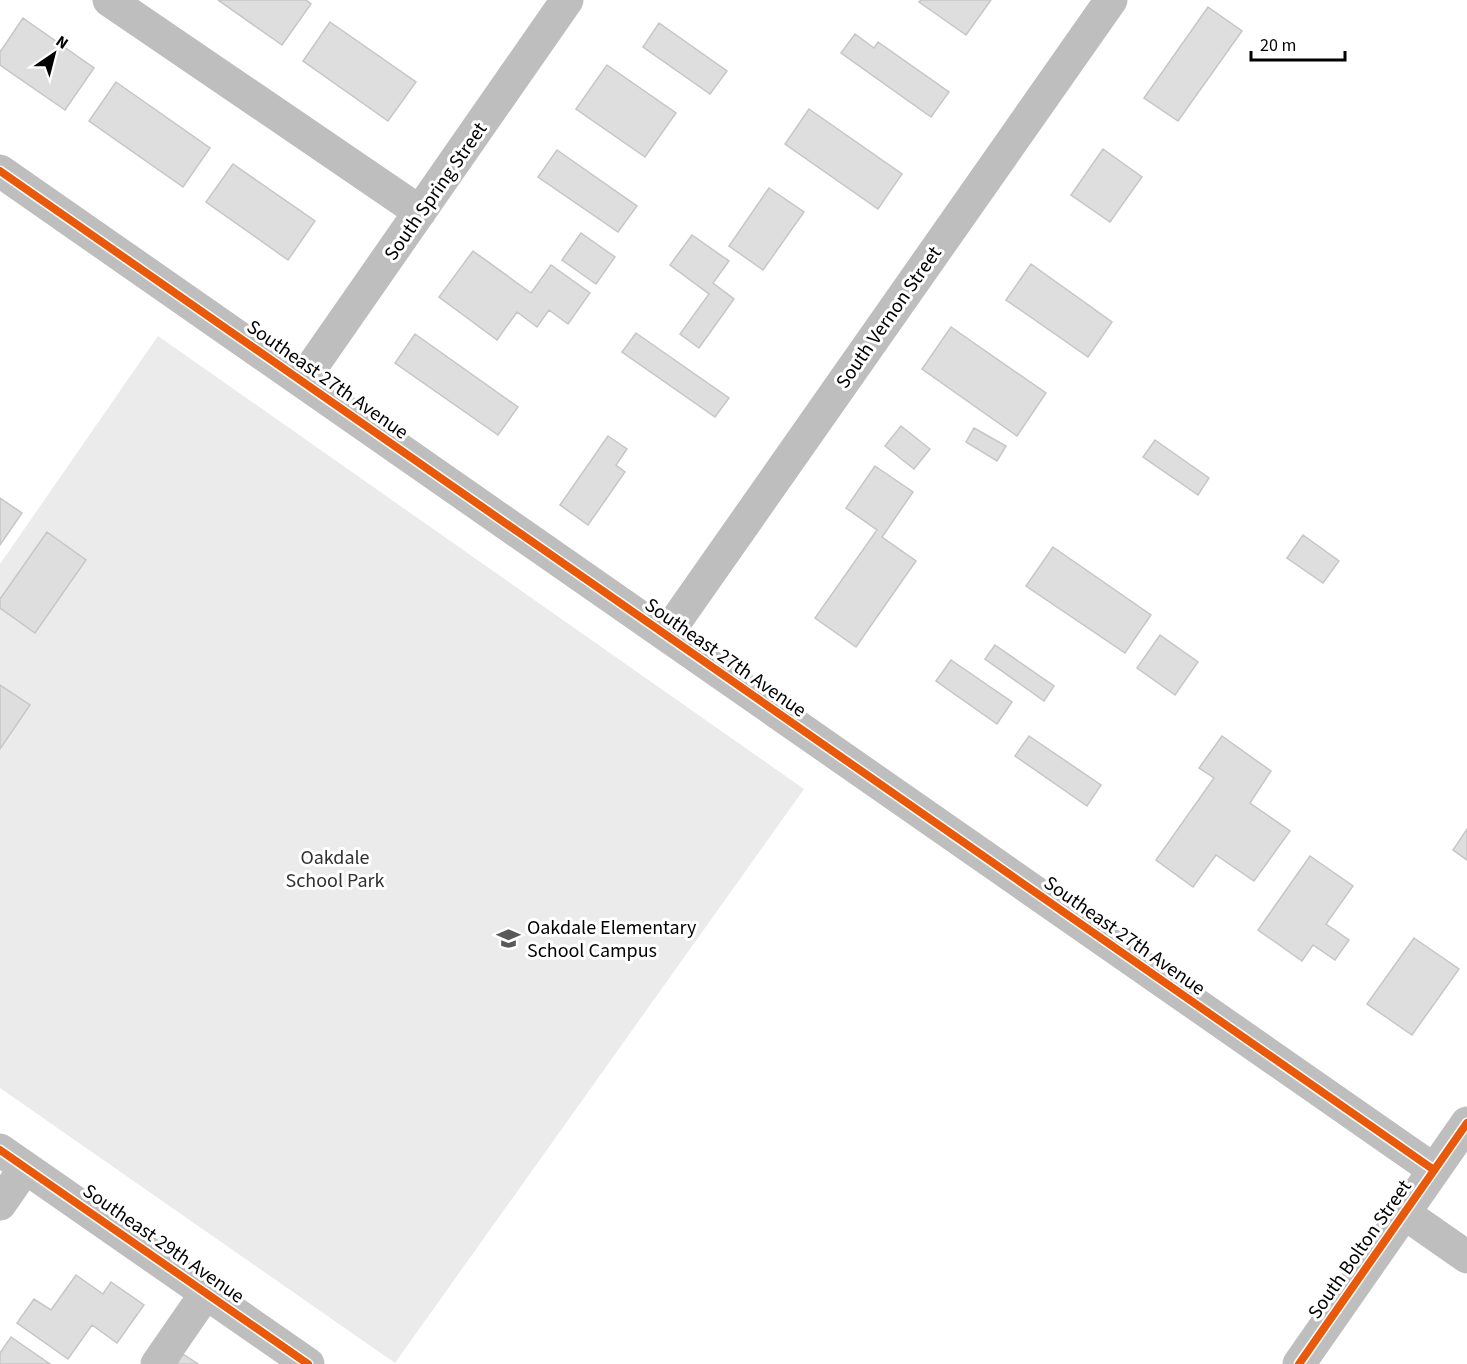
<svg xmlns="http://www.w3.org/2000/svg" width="1467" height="1364" font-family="'Source Sans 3',sans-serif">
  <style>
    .green { fill: #ebebeb }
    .building { fill: #dedede; stroke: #c6c6c6; stroke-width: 1.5 }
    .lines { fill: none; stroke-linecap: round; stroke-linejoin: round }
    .minor { stroke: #bebebe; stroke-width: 33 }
    .cycleway-casing { stroke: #fff; stroke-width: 11 }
    .cycleway { stroke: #e8590c; stroke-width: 8 }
    .labels { text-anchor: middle; stroke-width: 6; stroke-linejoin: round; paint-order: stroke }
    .street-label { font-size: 20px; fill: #000; stroke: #fff }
    .park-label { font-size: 20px; fill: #313131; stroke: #fff }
    .poi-label { font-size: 20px; fill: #000; stroke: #fff; text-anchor: start }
  </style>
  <rect width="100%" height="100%" fill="#fff"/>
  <path class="green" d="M158 336 804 789 395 1363 0 1088V564Z"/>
  <path class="building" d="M218 0H306L311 4 282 45Z
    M921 0H991L966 35 919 2Z
    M1208 7 1242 31 1178 121 1144 98Z
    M23 18 94 68 65 110 0 65V52Z
    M330 22 416 82 388 121 303 61Z
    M659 23 727 71 710 94 643 47Z
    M855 34 874 48 878 42 949 92 931 117 841 53Z
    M607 65 676 113 645 157 576 109Z
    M116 82 210 148 183 187 89 121Z
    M809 109 902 174 878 209 785 144Z
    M1103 149 1142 177 1110 222 1071 195Z
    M557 150 637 206 618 232 538 177Z
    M233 164 315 221 288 260 206 202Z
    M769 188 804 212 763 270 729 246Z
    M581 233 615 257 596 284 562 260Z
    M692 235 729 261 713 283 734 299 699 348 680 334 709 294 670 265Z
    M473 251 531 293 551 265 590 293 568 324 549 310 537 327 517 312 497 340 439 297Z
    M1031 264 1112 322 1088 357 1006 300Z
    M951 327 1046 393 1017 436 922 369Z
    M636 333 729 398 715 417 622 352Z
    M415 334 518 407 498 435 395 363Z
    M901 426 930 449 914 469 885 446Z
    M974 428 1006 446 997 461 966 442Z
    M608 436 627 449 616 465 625 472 588 525 560 505Z
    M1155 440 1209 478 1198 495 1143 457Z
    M875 466 913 492 882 537 916 561 856 647 815 618 877 530 846 508Z
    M0 498 22 513 0 545Z
    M47 532 86 560 35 633 0 608V599Z
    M1303 535 1339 561 1323 583 1287 558Z
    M1053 547 1151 615 1125 653 1026 586Z
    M1160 635 1198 662 1175 695 1137 668Z
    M995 645 1054 686 1044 701 985 659Z
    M951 660 1012 702 997 724 936 681Z
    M0 685 30 705 0 749Z
    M1029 736 1101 785 1087 806 1015 756Z
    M1222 736 1271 771 1250 803 1290 831 1254 881 1216 855 1193 887 1156 860 1214 778 1199 768Z
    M1467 829V860L1453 850Z
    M1310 856 1353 886 1326 924 1349 940 1335 960 1313 945 1302 961 1258 930Z
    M1414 938 1459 969 1412 1035 1367 1004Z
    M76 1275 103 1294 111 1282 144 1305 117 1343 92 1325 68 1359 17 1323 34 1299 51 1310Z
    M11 1337 50 1364H0V1353Z
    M183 1354 198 1364H177Z"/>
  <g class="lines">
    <path class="minor" d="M109 0 420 212
      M0 171 1434 1170
      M302 381 567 0
      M666 635 1111 0
      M0 1150 308 1364
      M0 1204 25 1168
      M1404 1213 1467 1257
      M157 1364 206 1293
      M1299 1364 1467 1123"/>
    <defs>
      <path id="cycleway" d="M0 171 1434 1170
        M0 1150 308 1364
        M1299 1364 1467 1123"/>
    </defs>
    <use href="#cycleway" class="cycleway-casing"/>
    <use href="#cycleway" class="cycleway"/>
  </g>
  <defs>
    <symbol id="school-bare" viewBox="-9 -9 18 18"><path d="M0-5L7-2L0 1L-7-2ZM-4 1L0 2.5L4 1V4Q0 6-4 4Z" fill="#595959" stroke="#fff" stroke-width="2.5" paint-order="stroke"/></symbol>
  </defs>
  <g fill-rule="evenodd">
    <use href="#school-bare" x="492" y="922" width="33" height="33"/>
  </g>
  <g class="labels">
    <g class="street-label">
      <text transform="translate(435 191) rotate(-55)" y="7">South Spring Street</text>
      <text transform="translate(888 317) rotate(-55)" y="7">South Vernon Street</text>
      <text transform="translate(328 379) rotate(35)" y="7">Southeast 27th Avenue</text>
      <text transform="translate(726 657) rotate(35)" y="7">Southeast 27th Avenue</text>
      <text transform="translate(1125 935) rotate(35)" y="7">Southeast 27th Avenue</text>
      <text transform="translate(164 1243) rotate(35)" y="7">Southeast 29th Avenue</text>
      <text transform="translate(1359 1249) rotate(-55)" y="7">South Bolton Street</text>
    </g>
    <g class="park-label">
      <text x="335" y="864">Oakdale<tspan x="335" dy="23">School Park</tspan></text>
    </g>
    <g class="poi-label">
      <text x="527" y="934">Oakdale Elementary<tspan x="527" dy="23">School Campus</tspan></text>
    </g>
  </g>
  <g transform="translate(54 54) rotate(35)" stroke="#ffffff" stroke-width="4.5" paint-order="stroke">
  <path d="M0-4.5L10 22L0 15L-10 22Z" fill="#000000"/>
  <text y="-9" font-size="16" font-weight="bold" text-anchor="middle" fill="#000000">N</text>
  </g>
  <path d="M1251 51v9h94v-9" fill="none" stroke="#000000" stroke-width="3"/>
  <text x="1260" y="51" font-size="18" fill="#000000" stroke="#ffffff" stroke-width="4.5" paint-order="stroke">20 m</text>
</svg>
